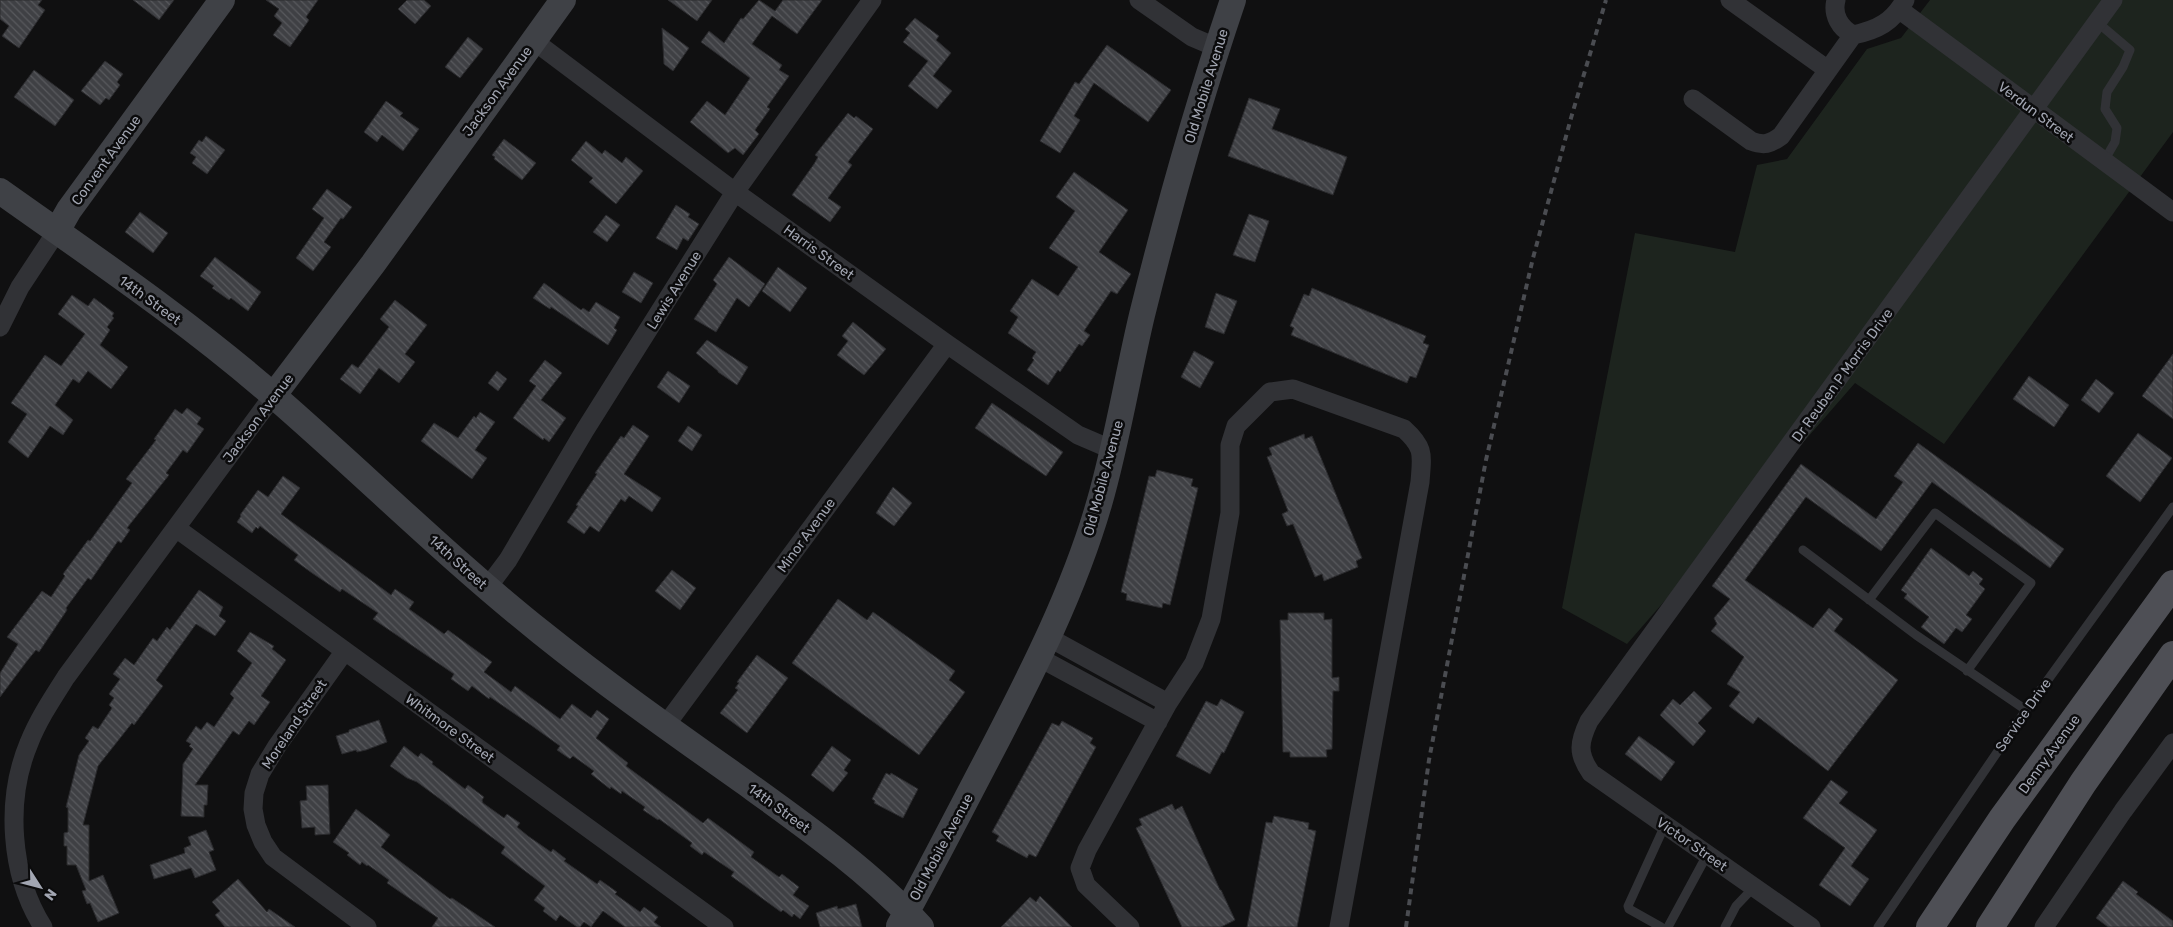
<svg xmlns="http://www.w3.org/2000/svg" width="2173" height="927" font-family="Rubik,sans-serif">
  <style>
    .grass { fill: #1d241e }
    .building { fill: url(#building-back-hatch); stroke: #2a2a2d }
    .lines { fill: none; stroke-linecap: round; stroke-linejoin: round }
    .lane { stroke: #313236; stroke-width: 9 }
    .street { stroke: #313236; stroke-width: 19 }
    .secondary { stroke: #3f4146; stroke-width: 26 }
    .primary { stroke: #4e4f55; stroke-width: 28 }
    .rail { stroke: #4a4c51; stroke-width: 4; stroke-dasharray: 6 5; stroke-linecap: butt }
    .labels { text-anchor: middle; stroke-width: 5; stroke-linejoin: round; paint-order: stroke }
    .street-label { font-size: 14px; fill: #a2a6b2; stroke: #0b0b0c }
  </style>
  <defs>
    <pattern id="building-back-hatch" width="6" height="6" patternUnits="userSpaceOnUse" patternTransform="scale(1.25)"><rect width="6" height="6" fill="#3f4044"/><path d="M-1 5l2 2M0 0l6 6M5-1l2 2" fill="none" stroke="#58595d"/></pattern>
  </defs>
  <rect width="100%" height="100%" fill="#101011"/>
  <path class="grass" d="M1930 0H2173V132L1944 444 1855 383 1627 644 1562 608 1635 233 1735 252 1757 165 1787 159 1867 49 1901 38Z"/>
  <path class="building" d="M0 0H42L38 5 45 10 19 48 2 36 9 26 0 19Z
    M133 0H174L159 20Z
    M266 0H318L306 17 309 20 307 23 290 47 273 35 282 23 274 16 279 9Z
    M407 0H424L431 6 415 24 398 9Z
    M668 0H712L697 21Z
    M759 0 775 11 783 0H822L797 34 772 16 752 44 782 65 779 70 789 76 767 107 770 109 755 130 759 134 743 155 735 148 728 153 690 122 707 101 725 115 750 78 701 42 709 31 724 43 741 18 743 19Z
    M915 18 939 36 936 40 951 53 933 76 952 91 937 109 908 86 928 61 903 42 910 33 905 29Z
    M662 28 689 48 673 71 664 64Z
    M468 37 483 49 460 78 445 67Z
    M1107 45 1171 90 1148 122 1094 83 1074 116 1080 120 1060 153 1040 141 1075 82 1079 84Z
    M105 61 123 74 117 82 120 85 109 100 106 98 100 105 81 91Z
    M34 70 74 100 55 126 14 97Z
    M1249 98 1280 109 1272 129 1347 157 1333 195 1228 156Z
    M386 101 403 113 400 116 419 129 403 151 382 135 377 142 364 132Z
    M848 113 854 118 856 116 873 129 848 162 852 165 828 198 841 207 830 222 792 195 814 164 818 157 815 155Z
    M206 136 225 150 207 174 192 163 196 157 190 153 199 140 202 142Z
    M504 139 536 163 522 180 494 159 495 157 492 155Z
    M586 141 602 154 605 150 622 163 626 157 643 171 616 204 589 182 593 178 571 160Z
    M1074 172 1128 210 1099 252 1131 274 1117 294 1111 291 1084 331 1090 335 1082 346 1079 344 1060 372 1058 370 1048 385 1027 370 1034 360 1032 358 1036 352 1008 333 1018 317 1010 311 1032 279 1058 296 1078 267 1049 248 1075 211 1056 197Z
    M327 189 352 207 343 219 341 218 324 242 331 247 313 271 296 258 324 218 312 209Z
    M676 205 690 214 688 217 699 224 688 241 683 238 677 250 656 238Z
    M140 212 168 233 153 253 125 232Z
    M1249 214 1269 221 1255 262 1233 255Z
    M606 215 620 225 607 242 593 232Z
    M215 257 261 292 248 311 231 298 229 300 212 288 214 286 200 276Z
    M729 257 765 284 749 307 737 298 716 332 694 319 717 284 713 280Z
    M778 267 807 288 790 312 762 291Z
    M634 272 653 283 641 303 622 292Z
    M544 283 581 310 583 308 589 312 596 302 620 317 614 328 617 330 608 345 551 307 550 309 533 298Z
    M1312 288 1426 336 1423 343 1429 345 1416 378 1410 376 1407 383 1291 335 1294 328 1290 326 1304 294 1309 296Z
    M1216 293 1237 301 1224 334 1205 327Z
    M72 295 88 306 94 298 114 313 112 316 114 318 107 327 110 330 100 345 128 367 111 389 88 371 79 383 73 379 55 405 73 420 63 435 50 426 28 458 8 442 27 414 11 403 45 355 61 366 85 334 58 314Z
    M395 300 427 325 405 354 415 362 399 383 379 368 360 394 340 379 352 364 358 368 389 327 380 319Z
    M853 322 886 349 864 375 837 355 848 341 842 336Z
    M707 340 748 367 737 385 718 372V371L696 353Z
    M1194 351 1214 362 1200 388 1181 377Z
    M2173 354V419L2142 396Z
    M545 360 562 373 541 400 566 418 549 442 544 438 543 440 513 418 536 386 529 381Z
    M497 371 507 379 498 391 488 383Z
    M668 371 690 386 679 403 657 387Z
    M2029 376 2069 405 2054 427 2013 399Z
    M2096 379 2114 393 2099 413 2081 400Z
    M992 403 1063 452 1046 476 975 428Z
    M187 408 201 418 197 424 204 429 187 453 183 450 166 473 169 475 127 528 130 530 121 543 118 541 91 580 88 578 66 608 67 610 39 652 36 650 27 661 0 697V673L18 644 7 637 42 591 51 597 65 576 63 574 88 540 90 541 132 483 126 479 156 440 154 439 175 409 182 414Z
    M480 412 495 422 475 450 487 458 472 479 421 441 434 423 458 438 474 416 476 418Z
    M633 425 649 436 624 474 661 498 652 512 629 496 625 502 621 499 599 532 590 526 584 534 567 522 578 506 576 505 597 474 595 473 621 436 624 438Z
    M688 426 702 435 692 451 678 441Z
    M2138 433 2172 458 2140 502 2106 476Z
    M1304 434 1305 439 1312 436 1362 558 1356 561 1358 567 1324 581 1322 574 1315 577 1293 524 1287 526 1282 514 1288 511 1267 457 1272 455 1269 448Z
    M1918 443 2064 549 2050 568 1932 482 1881 551 1806 497 1745 580 1813 628 1829 608 1843 619 1834 631 1898 680 1828 771 1758 717 1753 724 1729 706 1740 692 1727 684 1744 657 1711 631 1717 624 1714 618 1730 599 1712 586 1801 464 1876 519 1903 482 1894 476Z
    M1157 470 1193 479 1191 486 1198 488 1170 605 1163 603 1162 608 1126 600 1127 594 1121 592 1149 476 1155 477Z
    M283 476 300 488 281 514 391 595 395 589 414 602 409 609 444 634 448 630 492 662 484 672 511 692 515 686 560 719 572 704 591 718 597 710 609 719 596 738 628 763 626 766 703 823 708 818 754 852 751 857 779 877 782 874 799 887 793 895 809 906 800 919 794 914 792 917 783 910 781 912 731 876 734 872 704 852 702 855 690 846 692 843 659 819 658 820 643 810 645 807 622 791 621 794 611 787 610 789 591 774 594 771 573 756 570 759 557 750 560 746 528 723 490 697 489 699 472 686 468 691 451 679 454 674 373 619 378 613 342 589 340 592 312 573 294 560 298 555 260 526 258 529 256 527 252 533 237 522 241 516 240 515 258 490 268 497Z
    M893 487 912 503 894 526 876 513Z
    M1931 548 1969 576 1973 571 1983 579 1979 584 1985 589 1966 615 1972 619 1962 632 1956 628 1944 644 1921 627 1929 617 1904 598 1907 594 1901 590Z
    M672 570 696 588 680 610 655 591Z
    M199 590 223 607 219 616 226 621 215 636 196 624 156 680 163 686 134 725 132 723 98 766 83 825H89V881L103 875 119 913 98 922 90 903 87 904 82 891 86 890 76 865H67V846H64V833L68 832V808L66 807 79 755 89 741 85 738 93 726 98 729 112 708 109 705 114 698 109 694 120 679 113 674 125 658 134 665 153 638 157 641 167 627 170 630Z
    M838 599 867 620 873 612 955 671 949 680 965 692 919 755 792 663Z
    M1288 613H1324V620L1332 619V678L1339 677V691H1333L1332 749 1326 750 1327 757H1290V752H1283L1280 620H1288Z
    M250 632 274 646 272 649 286 660 261 696 270 702 254 725 249 721 239 735 233 731 195 785H208L207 805H204V817L181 816 183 764 193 749 189 746 191 744 186 741 196 726 201 730 207 722 214 727 234 698 230 694 252 663 237 651Z
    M757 655 788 678 747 733 720 713 738 690 735 688 739 683 737 682Z
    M1694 691 1712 708 1698 723 1706 731 1693 746 1660 715 1673 699 1680 705Z
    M1221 699 1244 712 1224 753 1222 752 1210 774 1176 756 1206 701 1217 706Z
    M379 720 387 742 366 750 357 752 356 750 342 754 336 736 349 732V730Z
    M1062 721 1093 738 1090 743 1096 747 1036 857 1029 854 1027 858 996 841 999 836 992 832 1052 723 1059 726Z
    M1639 736 1675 762 1661 781 1625 754Z
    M404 746 418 757 421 753 433 762 432 764 465 789 468 785 484 797 482 800 483 803 504 818 507 814 520 823 517 827 528 836 551 852 553 849 566 859 564 861 597 884 600 880 617 892 615 894 640 912 644 907 658 917 654 922 661 927H625L603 911 591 927 584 922 580 927H577L560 915 556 921 543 911 545 908 534 900 545 886 501 853 505 847 417 782 407 778 390 766Z
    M832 746 851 760 844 770 848 773 833 792 811 775Z
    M886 773 890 775 891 773 918 789 903 818 874 803 875 801 872 799Z
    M1831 780 1848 792 1839 803 1877 830 1851 866 1869 879 1850 906 1819 885 1845 848 1803 818Z
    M328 785 330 834 315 835V827L302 828 300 801 307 800 306 786Z
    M1172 804 1175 810 1182 806 1220 890H1221L1235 920 1221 927H1182L1136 828 1142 825 1139 819Z
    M356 809 390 835 381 847 450 899 452 898 495 927H432L438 918 387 883 389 880 368 865 367 866 362 862 360 865 347 855 349 853 333 842Z
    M1274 816 1309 823 1308 829 1316 831 1297 927H1247L1266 822 1272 823Z
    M206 830 214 850 209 852 216 870 195 878 191 868 154 879 150 865 185 853 184 848 191 845 188 837Z
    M238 879 267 912 269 909 295 927H225L215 915 220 911 212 902Z
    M2123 881 2138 892 2136 894 2173 921V927H2108L2096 918Z
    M1040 896 1072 927H1001L1030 897 1036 902Z
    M856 904 862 927H820L816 913 837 906 838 909Z"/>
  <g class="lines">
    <path class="lane" d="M2097 22 2130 50 2123 67 2107 92 2105 109 2117 128 2115 142 2104 161
      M1803 550 1916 635 2026 710
      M1869 600 1935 513 2031 583 1967 671
      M1661 927 1629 909 1628 906 1665 825
      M1668 927 1707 855
      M1725 927 1736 906 1754 887
      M1878 927 2026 710 2173 507"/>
    <path class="street" d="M1139 0 1192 37 1218 48
      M1730 0 1828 70
      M1836 0C1832 15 1840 28 1853 35 1877 30 1893 22 1905 0
      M1900 10 2173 212
      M534 41 735 192 947 344 1078 435 1113 450
      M1693 99 1751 141C1764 146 1770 144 1781 136L1853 35
      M0 327 20 287 57 231
      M176 528 724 927
      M487 588 508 560 585 430 735 192 872 0
      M1048 637 1168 703
      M344 652 277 746 260 774 254 793 253 809 256 825 263 842 273 857 367 927
      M1038 657 1158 722
      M665 726 947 344
      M43 927C10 875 5 800 29 743 38 720 52 699 66 677L273 396
      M1130 927 1086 885 1080 868 1087 850 1168 703 1194 663 1211 619 1230 513V445L1236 426 1270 392 1293 389 1404 429C1425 448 1422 455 1420 482L1339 927
      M1811 927 1591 773C1577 753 1579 742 1589 721L2113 0
      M2044 927 2123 811 2173 743"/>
    <path class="secondary" d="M0 191C93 257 189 322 275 397 365 475 449 559 542 633 608 686 678 735 747 784 808 828 870 872 921 927
      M57 231 69 210 222 0
      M273 396 373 264 563 0
      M899 926C931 868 961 809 992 750 1033 671 1074 590 1099 504 1117 442 1127 378 1142 315 1168 210 1198 103 1233 0"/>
    <path class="primary" d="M1930 927 2002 819 2173 584
      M1990 927 2083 783 2173 655"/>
    <path class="rail" d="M1406 927 1429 760 1486 460 1533 258 1571 118 1606 0"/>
  </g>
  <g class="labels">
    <g class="street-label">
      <text transform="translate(1206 86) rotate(-73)" y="5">Old Mobile Avenue</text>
      <text transform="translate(497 91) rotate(-54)" y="5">Jackson Avenue</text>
      <text transform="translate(2036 112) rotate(37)" y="5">Verdun Street</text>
      <text transform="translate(106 160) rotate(-54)" y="5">Convent Avenue</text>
      <text transform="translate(819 252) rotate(36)" y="5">Harris Street</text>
      <text transform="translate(674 290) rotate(-58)" y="5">Lewis Avenue</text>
      <text transform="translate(150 300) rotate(36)" y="5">14th Street</text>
      <text transform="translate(1842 375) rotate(-54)" y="5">Dr Reuben P Morris Drive</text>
      <text transform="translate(258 418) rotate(-53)" y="5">Jackson Avenue</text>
      <text transform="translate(1103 478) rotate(-75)" y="5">Old Mobile Avenue</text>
      <text transform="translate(806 535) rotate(-54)" y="5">Minor Avenue</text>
      <text transform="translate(458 562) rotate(42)" y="5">14th Street</text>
      <text transform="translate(2023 715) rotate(-55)" y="5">Service Drive</text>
      <text transform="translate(294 724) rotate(-56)" y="5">Moreland Street</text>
      <text transform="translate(450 728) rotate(36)" y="5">Whitmore Street</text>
      <text transform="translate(2049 754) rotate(-54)" y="5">Denny Avenue</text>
      <text transform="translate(779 808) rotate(36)" y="5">14th Street</text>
      <text transform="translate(1692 844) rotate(35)" y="5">Victor Street</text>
      <text transform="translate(941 847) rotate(-62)" y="5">Old Mobile Avenue</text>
    </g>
  </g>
  <g transform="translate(40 887) rotate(126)" stroke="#0b0b0c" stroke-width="4" paint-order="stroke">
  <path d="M0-4L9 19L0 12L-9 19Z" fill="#a2a6b2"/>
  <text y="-8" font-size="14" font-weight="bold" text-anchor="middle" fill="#a2a6b2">N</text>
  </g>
</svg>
